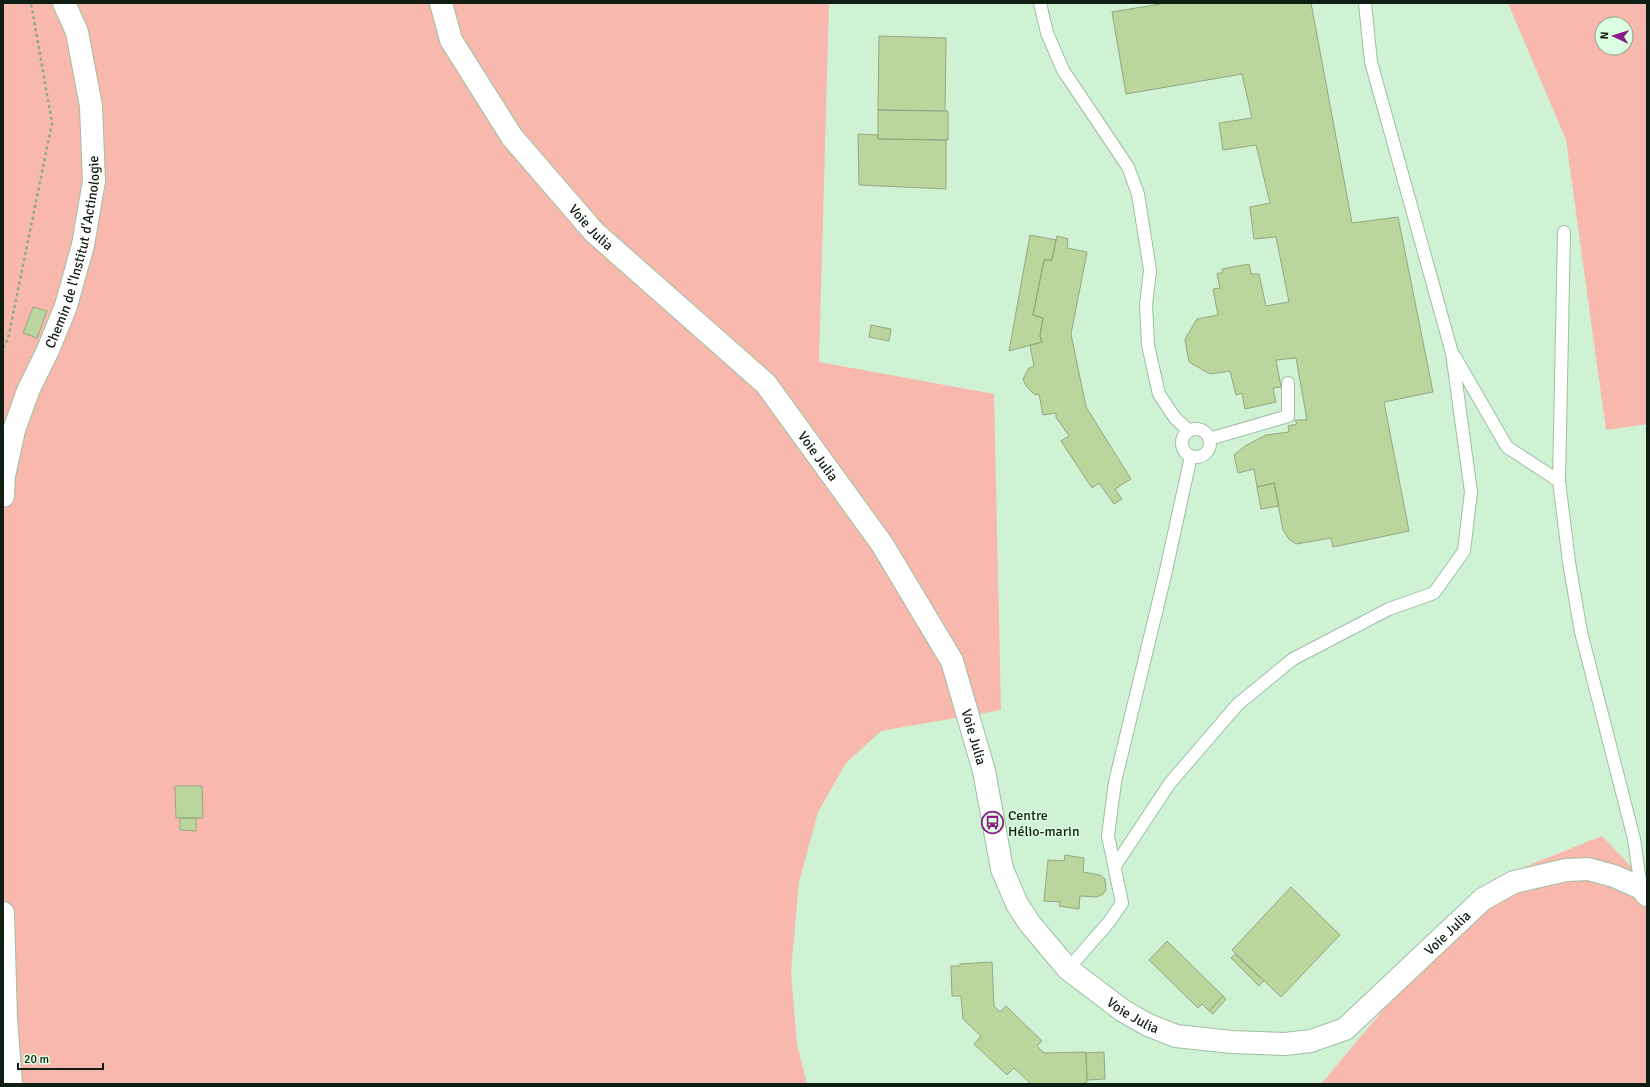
<svg xmlns="http://www.w3.org/2000/svg" width="1650" height="1087" font-family="Signika,sans-serif">
  <style>
    .green { fill: #f9b8ad; fill-rule: evenodd }
    .building { fill: #bad69d; stroke: #95a683 }
    .lines { fill: none; stroke-linecap: round; stroke-linejoin: round }
    .lane-casing { stroke: #9ebfa3; stroke-width: 14 }
    .street-casing { stroke: #9ebfa3; stroke-width: 24 }
    .path { stroke: #8da892; stroke-width: 2.5; stroke-dasharray: 3 3; stroke-linecap: butt }
    .lane { stroke: #fff; stroke-width: 12 }
    .street { stroke: #fff; stroke-width: 22 }
    .labels { text-anchor: middle; stroke-width: 3; stroke-linejoin: round; paint-order: stroke }
    .street-label { font-size: 14px; fill: #101d13; stroke: #dcffe1 }
    .poi-label { font-size: 14px; fill: #101d13; stroke: #dcffe1; text-anchor: start }
  </style>
  <rect width="100%" height="100%" fill="#cff1d4"/>
  <path class="green" d="M3 3H833L829 4 819 362 994 394 1001 710 881 731 846 763 818 812 799 882 791 972 797 1044 807 1084H3Z
    M1508 3H1647V424L1606 430 1566 140ZM1602 24H1626V48H1602Z
    M1602 836 1647 883V1084H1321L1492 880Z"/>
  <path class="building" d="M1166 3H1311L1352 223 1398 217 1433 392 1384 402 1409 531 1333 547 1331 538 1296 544 1289 539 1283 530 1274 483 1257 487 1254 469 1238 473 1234 455 1245 446 1266 435 1289 432 1288 426 1297 424 1295 420H1307L1296 358 1276 360 1281 387 1273 388 1276 402 1245 409 1242 393 1236 395 1230 371 1210 374 1189 362 1185 339 1197 319 1218 315 1213 289 1220 288 1217 274 1223 272 1222 269 1249 264 1251 274H1259L1266 306 1289 302 1276 237 1254 239 1250 207 1270 203 1256 145 1223 150 1219 123 1252 118 1242 74 1126 94 1112 12Z
    M879 36 946 38 945 111 878 110Z
    M878 110 948 111V140L878 139Z
    M858 134 878 135V139L946 140V189L859 185Z
    M1030 235 1056 240 1052 260H1044L1033 315 1043 318 1040 336 1042 342 1009 351Z
    M1057 236 1068 239 1067 248 1087 252 1071 334 1086 407 1131 479 1115 489 1122 499 1114 504 1099 483 1092 488 1061 441 1069 436 1056 417V413L1043 415 1039 394 1035 395 1026 386 1023 379 1029 368 1034 366 1030 345 1042 342 1040 336 1043 318 1033 315 1044 260H1052Z
    M33 307 47 311 37 338 23 333Z
    M871 325 891 329 889 341 869 337Z
    M1274 483 1279 506 1261 509 1257 487Z
    M175 786H202L203 818H176Z
    M180 818H196V831L180 830Z
    M1065 855 1084 858 1083 872 1100 875 1105 879 1106 890 1103 894 1097 897 1080 896 1079 909 1059 906 1060 902 1044 901 1048 860 1064 861Z
    M1291 887 1340 935 1281 997 1232 950Z
    M1167 941 1223 996 1209 1011 1202 1004 1198 1008 1149 960Z
    M1235 954 1264 981 1259 986 1231 958Z
    M992 962 994 1006 1000 1012 1006 1006 1042 1041 1037 1046 1044 1053 1086 1052 1087 1082 1084 1083V1084H1031L1014 1068 1007 1075 974 1044 981 1036 963 1019 961 996H952L951 966H960V964Z
    M1223 996 1226 999 1213 1014 1209 1011Z
    M1104 1052 1105 1079 1087 1080 1086 1053Z"/>
  <g class="lines">
    <defs>
      <path id="lane" d="M1040 3 1047 33 1063 70 1128 167 1138 194 1150 270 1146 305 1148 345 1159 394 1175 418 1188 430
        M1564 232 1559 481 1569 562 1581 632 1634 839 1641 888
        M1455 357 1507 447 1559 481
        M1182 443a14 14 0 1 1 28 0a14 14 0 1 1-28 0Z
        M1209 439 1288 416V383
        M1115 866 1170 783 1238 704 1293 659 1389 609 1434 593 1464 551 1471 492 1452 353 1371 62 1365 3
        M1068 969 1109 922 1122 903 1108 836 1115 782 1165 575 1191 456"/>
      <g id="street">
        <path id="s1" d="M441 3 451 40 512 137 594 232 766 384 882 544 952 661 984 771 1002 869 1017 904 1030 924 1068 969 1122 1010 1148 1025 1176 1036 1232 1042 1285 1044 1311 1041 1345 1029 1483 899 1514 882 1566 870 1588 869 1614 876 1641 888 1647 895"/>
        <path id="s2" d="M3 496 4 476 14 430 28 391 48 350 66 306 83 245 94 181 91 106 77 32 64 3"/>
        <path d="M3 913 6 1018 11 1084"/>
      </g>
    </defs>
    <use href="#lane" class="lane-casing"/>
    <use href="#street" class="street-casing"/>
    <path class="path" d="M3 348 8 339 52 123 31 3"/>
    <use href="#lane" class="lane"/>
    <use href="#street" class="street"/>
  </g>
  <defs>
    <symbol id="bus-ring" viewBox="-11 -11 22 22"><circle r="9.5" fill="#dcffe1" stroke="#881e84" stroke-width="1.5"/><path d="M-5-6H5V4H4V6H2V4H-2V6H-4V4H-5ZM-3.5-4V0h7V-4ZM-3.5 1.2v1.5H-2V1.2ZM2 1.2v1.5H3.5V1.2Z" fill="#881e84"/></symbol>
  </defs>
  <g fill-rule="evenodd">
    <use href="#bus-ring" x="980" y="810" width="25" height="25"/>
  </g>
  <g class="labels">
    <g class="street-label">
      <text dy="5" stroke="none"><textPath href="#s1" startOffset="273">Voie Julia</textPath></text>
      <text dy="5" stroke="none"><textPath href="#s2" startOffset="256">Chemin de l'Institut d'Actinologie</textPath></text>
      <text dy="5" stroke="none"><textPath href="#s1" startOffset="597">Voie Julia</textPath></text>
      <text dy="5" stroke="none"><textPath href="#s1" startOffset="921">Voie Julia</textPath></text>
      <text dy="5" stroke="none"><textPath href="#s1" startOffset="1617">Voie Julia</textPath></text>
      <text dy="5" stroke="none"><textPath href="#s1" startOffset="1257">Voie Julia</textPath></text>
    </g>
    <g class="poi-label">
      <text x="1008" y="820">Centre<tspan x="1008" dy="16">Hélio-marin</tspan></text>
    </g>
  </g>
  <rect width="1650" height="1087" fill="none" stroke="#101d13" stroke-width="8"/>
  <g transform="translate(1614 36) rotate(274)"><circle r="19" fill="#dcffe1" stroke="#8aa58f"/>
  <path d="M0-3L7 15L0 10L-7 15Z" fill="#881e84"/>
  <text y="-6" font-size="11" font-weight="bold" text-anchor="middle" fill="#101d13">N</text>
  </g>
  <path d="M18 1063v6h85v-6" fill="none" stroke="#101d13" stroke-width="2"/>
  <text x="24" y="1063" font-size="12" fill="#101d13" stroke="#dcffe1" stroke-width="3" paint-order="stroke">20 m</text>
</svg>
